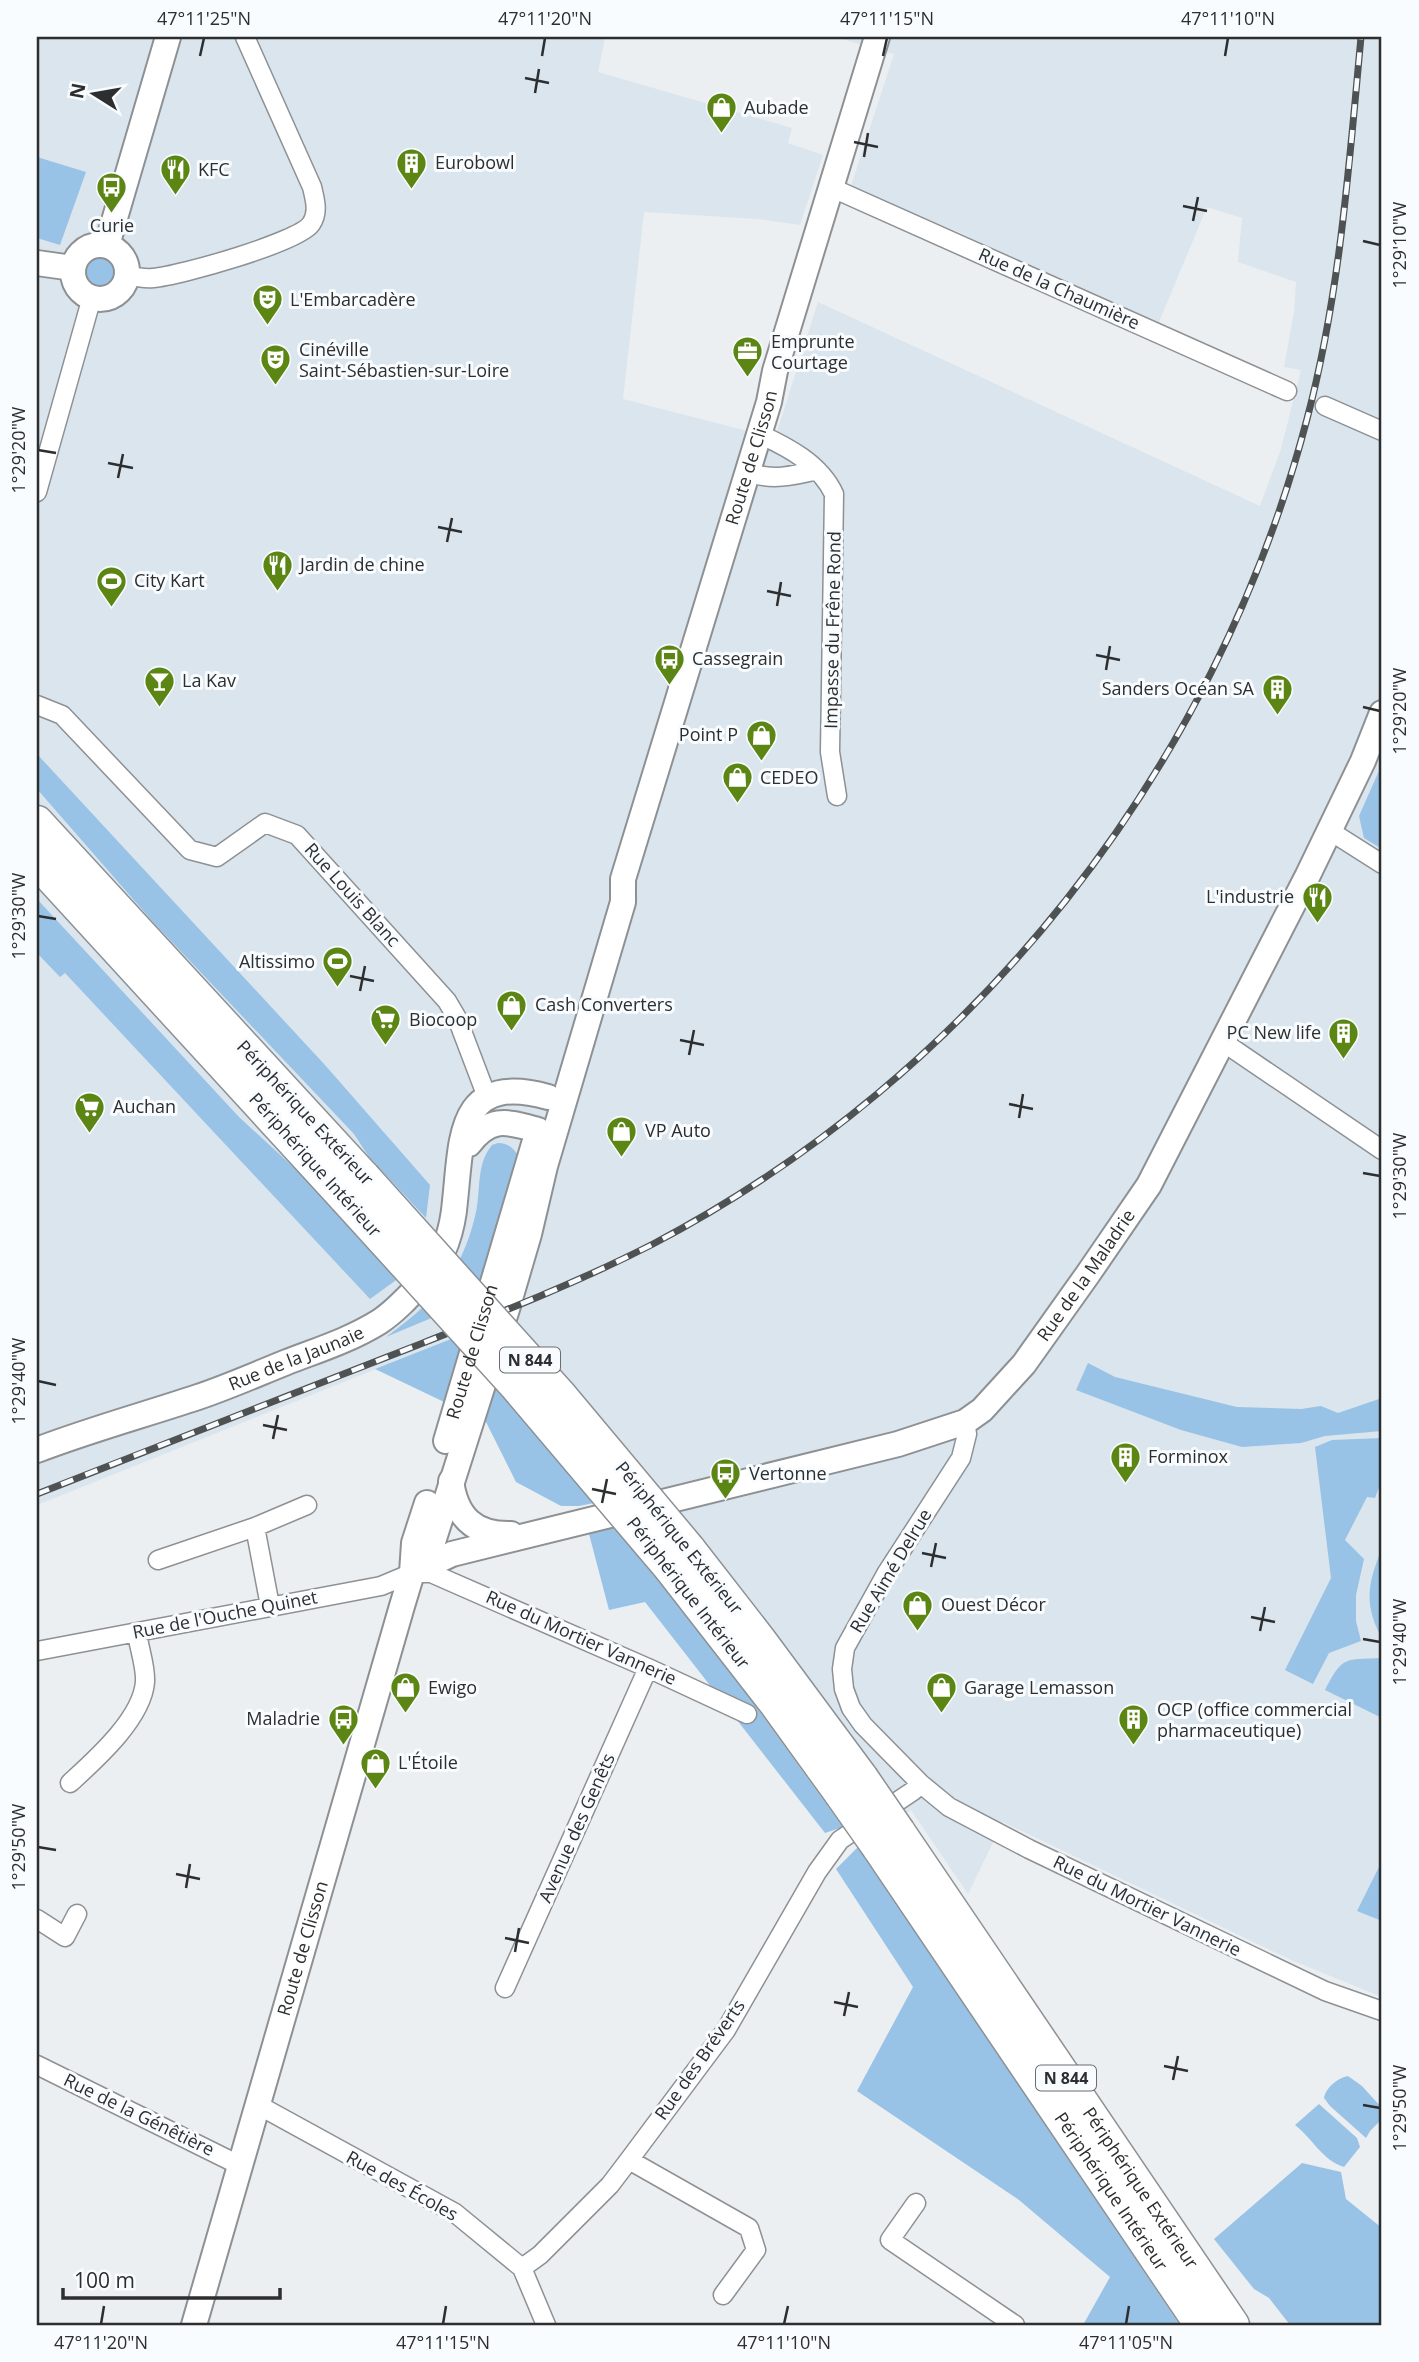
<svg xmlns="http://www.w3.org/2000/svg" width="1419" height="2362" font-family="'Open Sans',sans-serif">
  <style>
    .built { fill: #dbe5ed }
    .green { fill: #98c3e6 }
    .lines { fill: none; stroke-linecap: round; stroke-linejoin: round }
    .street-casing { stroke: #8d9194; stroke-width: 21 }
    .secondary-casing { stroke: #8d9194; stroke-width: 28 }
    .highway-casing { stroke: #8d9194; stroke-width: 35 }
    .street { stroke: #fff; stroke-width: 18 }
    .secondary { stroke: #fff; stroke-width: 24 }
    .highway { stroke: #fff; stroke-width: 32 }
    .rail-casing { stroke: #4f5253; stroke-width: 7 }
    .rail { stroke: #f9fcff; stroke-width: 4.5; stroke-dasharray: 13; stroke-linecap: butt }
    .highway-bridge-casing { stroke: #8d9194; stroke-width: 35; stroke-linecap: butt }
    .highway-bridge { stroke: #fff; stroke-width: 32 }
    .ticks { fill: none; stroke: #2c2e2f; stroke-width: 2.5 }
    .labels { text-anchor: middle; stroke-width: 6; stroke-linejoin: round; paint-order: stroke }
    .shield { fill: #f9fcff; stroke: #6a6c6d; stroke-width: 2 }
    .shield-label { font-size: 16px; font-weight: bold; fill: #2c2e2f }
    .poi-label { font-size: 18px; fill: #2c2e2f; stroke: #f9fcff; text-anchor: start }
    .street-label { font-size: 18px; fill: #2c2e2f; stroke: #f9fcff }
    .neatline { fill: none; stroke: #2c2e2f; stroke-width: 2.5 }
    .ticks-label { font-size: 18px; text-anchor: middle; fill: #2c2e2f }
  </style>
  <rect width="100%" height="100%" fill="#ebeff2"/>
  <path class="built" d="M37 37H605L598 72 792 128 788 143 823 155 800 225 758 219 644 212 623 399 775 438 818 302 1260 506 1281 449 1301 370 1284 367 1294 312 1296 282 1238 262 1242 218 1207 207 1159 322 1005 255 961 233 850 189 894 54 835 37H1382V1997L1291 1960 1003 1822 968 1894 911 1810 858 1847 718 1654 599 1502 456 1337 37 1505Z"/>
  <path class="green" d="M37 157 86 172 60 245 37 238Z
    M85 271a17 17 0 1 1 34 0a17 17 0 1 1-34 0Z
    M37 754 325 1065 430 1185 426 1218 369 1157 354 1134 153 922 37 789Z
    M1382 764V849L1364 838 1359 816Z
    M37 899 239 1117 302 1175 399 1278 370 1299 65 973 60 977 37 953Z
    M498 1143C508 1143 514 1148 519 1157L477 1299 386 1337C435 1301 462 1274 476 1212 481 1189 476 1164 492 1145Z
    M456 1337 599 1502 579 1506H561L516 1482 486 1422 375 1369Z
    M1088 1363 1115 1377 1237 1407 1301 1409 1321 1406 1338 1413 1382 1398V1431L1325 1436 1301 1443 1242 1447 1181 1430 1076 1390Z
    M1382 1438V1479L1375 1498 1367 1497 1345 1540 1364 1559 1356 1595V1621L1361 1641 1329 1653 1313 1684 1285 1670 1331 1578 1315 1447 1332 1440Z
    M617 1525 718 1654 843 1827 825 1833 645 1602 609 1610 589 1534Z
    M1382 1548V1636L1380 1635C1363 1601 1369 1581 1382 1548Z
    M1382 1658V1718L1325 1690C1343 1655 1345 1660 1382 1658Z
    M858 1847 1180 2325H1083L1110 2277 1019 2200 857 2091 913 1987 836 1869Z
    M1382 1861V1921L1357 1911Z
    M1348 2076 1362 2086 1382 2108V2119L1370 2131 1366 2138 1330 2106 1324 2098C1326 2087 1338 2078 1348 2076Z
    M1319 2104 1357 2138 1360 2147 1344 2167C1322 2160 1313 2139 1295 2125Z
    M1302 2163 1341 2172 1346 2199 1382 2228V2325H1290L1269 2298 1254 2289 1214 2239Z"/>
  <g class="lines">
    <defs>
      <path id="street" d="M830 187 1287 391
        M126 275C135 277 145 279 153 278 179 276 299 242 311 224 319 212 315 200 312 187L245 37
        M1325 406 1382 431
        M759 434C788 447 820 464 834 494L830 752 837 796
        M747 472C771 481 793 476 817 470
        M37 492 92 297
        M37 705 62 715 190 850 217 857 265 823 297 835 447 1001 457 1018 487 1097
        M1330 831 1382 864
        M1223 1042 1382 1150
        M965 1422 967 1434 961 1458 886 1574 845 1648 842 1669 844 1689 851 1708 863 1725 921 1784 949 1807 1029 1849 1325 1991 1382 2011
        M158 1560 255 1527
        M270 1606 255 1527 307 1505
        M37 1651 381 1586 412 1573H431L648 1668 747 1714
        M70 1783C95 1760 142 1719 145 1682 146 1667 139 1648 137 1633
        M37 1919 65 1937 77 1914
        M505 1988 648 1668
        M37 2065 241 2166
        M258 2105 455 2213 522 2268 546 2325
        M629 2160 749 2228 756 2250 723 2295
        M916 2203 890 2240 1015 2325
        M522 2268 540 2255 610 2185 629 2160 726 2030 817 1872 840 1840 913 1791 921 1784"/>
      <g id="secondary">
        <path d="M107 245 168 37"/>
        <circle cx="100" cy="272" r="27"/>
        <path d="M37 263 73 268"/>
        <path d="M469 1144C491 1115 508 1122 538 1130"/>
        <path id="s1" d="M446 1441 534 1144"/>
        <path id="s2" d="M37 1450C89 1430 144 1415 198 1397 228 1387 257 1374 287 1362 318 1350 350 1340 379 1322 396 1311 411 1294 425 1279 444 1259 453 1228 455 1201 462 1136 458 1072 548 1097"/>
        <path d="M451 1481C456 1517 474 1535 511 1534"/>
        <path id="s3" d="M416 1571 452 1554 898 1444 965 1422 982 1410 1024 1364 1088 1274 1149 1185 1307 877 1363 761 1382 713"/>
        <path id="s4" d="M412 1573 431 1548 507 1309 529 1234 545 1166 623 902V879L769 402 775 371 877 37"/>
        <path id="s5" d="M194 2325 402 1606 412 1573 414 1543 427 1503"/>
      </g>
      <g id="highway">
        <path d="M37 822 364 1177"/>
        <path d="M37 862 345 1198"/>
        <path d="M689 1549 759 1639 862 1778"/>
        <path d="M670 1568 775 1703 840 1793"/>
        <path id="s6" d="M899 1832 1233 2325"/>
        <path id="s7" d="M878 1847 1201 2325"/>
      </g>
    </defs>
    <use href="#street" class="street-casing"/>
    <use href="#secondary" class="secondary-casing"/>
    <use href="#highway" class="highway-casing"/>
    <use href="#street" class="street"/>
    <use href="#secondary" class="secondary"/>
    <use href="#highway" class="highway"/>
    <defs>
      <path id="rail" d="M37 1494C153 1448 270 1403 387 1357 476 1322 567 1288 653 1244 975 1075 1215 770 1307 419 1340 294 1349 165 1361 37"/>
    </defs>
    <use href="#rail" class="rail-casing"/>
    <use href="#rail" class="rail"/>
    <defs>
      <path id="highway-bridge" d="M364 1177 561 1396 689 1549
        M345 1198 515 1385 670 1568
        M862 1778 899 1832
        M840 1793 878 1847"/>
    </defs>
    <use href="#highway-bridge" class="highway-bridge-casing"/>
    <use href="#highway-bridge" class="highway-bridge"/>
  </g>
  <path class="ticks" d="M200 56 204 38M542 56 545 38M883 56 887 38M1225 56 1228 38M525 78 549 83M535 93 539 69M854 142 878 147M864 157 868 133M1183 206 1207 211M1193 221 1198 197M1363 241 1380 245M38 450 56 453M108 463 133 468M118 478 123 454M438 527 462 532M447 542 452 518M767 591 791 596M777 606 781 582M1096 655 1120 660M1106 670 1110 646M1363 707 1380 711M38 916 56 919M350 976 374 981M360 991 365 966M680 1040 704 1045M689 1055 694 1030M1009 1104 1033 1109M1019 1118 1023 1094M1363 1173 1380 1176M38 1381 56 1385M263 1425 287 1430M273 1439 278 1415M592 1489 616 1494M602 1503 607 1479M922 1553 946 1558M931 1567 936 1543M1251 1617 1275 1622M1260 1631 1265 1607M1363 1639 1380 1642M38 1847 56 1850M176 1874 200 1879M186 1888 190 1864M505 1938 529 1943M515 1952 519 1928M834 2002 858 2007M844 2016 849 1992M1164 2066 1188 2071M1173 2080 1178 2056M1363 2105 1380 2108M101 2324 104 2306M443 2324 446 2306M784 2324 788 2306M1126 2324 1129 2306"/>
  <defs>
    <symbol id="shop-pin" viewBox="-11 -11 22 30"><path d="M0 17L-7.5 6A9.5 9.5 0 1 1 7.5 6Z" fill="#5b8614" stroke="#f9fcff"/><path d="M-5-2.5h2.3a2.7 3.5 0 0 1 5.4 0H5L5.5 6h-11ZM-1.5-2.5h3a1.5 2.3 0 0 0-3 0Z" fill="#fff"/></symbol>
    <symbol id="building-pin" viewBox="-11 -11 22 30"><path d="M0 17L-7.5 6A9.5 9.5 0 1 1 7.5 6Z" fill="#5b8614" stroke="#f9fcff"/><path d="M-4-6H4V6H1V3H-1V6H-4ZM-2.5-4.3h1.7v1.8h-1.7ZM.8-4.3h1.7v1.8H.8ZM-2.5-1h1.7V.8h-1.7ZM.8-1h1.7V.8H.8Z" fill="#fff"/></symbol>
    <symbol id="restaurant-pin" viewBox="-11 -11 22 30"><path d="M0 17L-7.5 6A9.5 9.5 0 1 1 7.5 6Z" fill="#5b8614" stroke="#f9fcff"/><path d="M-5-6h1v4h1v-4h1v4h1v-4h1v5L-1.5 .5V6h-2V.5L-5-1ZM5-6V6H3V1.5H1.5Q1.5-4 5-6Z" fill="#fff"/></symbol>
    <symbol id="bus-pin" viewBox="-11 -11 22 30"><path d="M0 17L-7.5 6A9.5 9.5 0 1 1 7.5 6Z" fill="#5b8614" stroke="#f9fcff"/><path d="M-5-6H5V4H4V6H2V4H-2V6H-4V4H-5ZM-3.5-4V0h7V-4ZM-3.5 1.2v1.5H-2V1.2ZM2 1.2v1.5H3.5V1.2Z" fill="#fff"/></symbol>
    <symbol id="theatre-pin" viewBox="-11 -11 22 30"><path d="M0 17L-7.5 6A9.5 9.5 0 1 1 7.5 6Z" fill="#5b8614" stroke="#f9fcff"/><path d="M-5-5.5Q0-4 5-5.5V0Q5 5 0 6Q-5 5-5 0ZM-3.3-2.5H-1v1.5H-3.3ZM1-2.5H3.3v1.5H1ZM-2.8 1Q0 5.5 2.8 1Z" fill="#fff"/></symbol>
    <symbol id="office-pin" viewBox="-11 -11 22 30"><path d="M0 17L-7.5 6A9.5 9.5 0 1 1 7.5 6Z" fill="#5b8614" stroke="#f9fcff"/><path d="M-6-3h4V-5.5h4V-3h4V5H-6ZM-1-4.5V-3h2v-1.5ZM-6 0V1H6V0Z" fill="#fff"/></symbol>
    <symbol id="stadium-pin" viewBox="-11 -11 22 30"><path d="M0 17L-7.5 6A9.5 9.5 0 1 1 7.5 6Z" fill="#5b8614" stroke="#f9fcff"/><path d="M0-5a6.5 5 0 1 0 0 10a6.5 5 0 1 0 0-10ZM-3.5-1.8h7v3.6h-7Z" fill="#fff"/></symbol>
    <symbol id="bar-pin" viewBox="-11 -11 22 30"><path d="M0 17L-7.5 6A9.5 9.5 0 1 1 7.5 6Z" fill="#5b8614" stroke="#f9fcff"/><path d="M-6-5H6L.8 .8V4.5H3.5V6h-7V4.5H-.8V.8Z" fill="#fff"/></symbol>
    <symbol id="supermarket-pin" viewBox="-11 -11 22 30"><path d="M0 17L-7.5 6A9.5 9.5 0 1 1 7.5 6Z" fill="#5b8614" stroke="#f9fcff"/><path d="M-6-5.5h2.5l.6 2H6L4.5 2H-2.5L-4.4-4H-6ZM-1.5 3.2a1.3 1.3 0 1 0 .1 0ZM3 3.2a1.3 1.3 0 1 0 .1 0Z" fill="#fff"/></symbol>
  </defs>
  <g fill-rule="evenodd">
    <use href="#shop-pin" x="704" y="90" width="35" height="47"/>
    <use href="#building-pin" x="394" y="146" width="35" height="47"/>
    <use href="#restaurant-pin" x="158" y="152" width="35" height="47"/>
    <use href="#bus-pin" x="94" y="170" width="35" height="47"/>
    <use href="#theatre-pin" x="250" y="282" width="35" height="47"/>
    <use href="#office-pin" x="730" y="334" width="35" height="47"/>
    <use href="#theatre-pin" x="258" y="342" width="35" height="47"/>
    <use href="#restaurant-pin" x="260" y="548" width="35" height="47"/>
    <use href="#stadium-pin" x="94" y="564" width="35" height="47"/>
    <use href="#bus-pin" x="652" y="642" width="35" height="47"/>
    <use href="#bar-pin" x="142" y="664" width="35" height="47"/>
    <use href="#building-pin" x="1260" y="672" width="35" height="47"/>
    <use href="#shop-pin" x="744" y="718" width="35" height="47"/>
    <use href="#shop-pin" x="720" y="760" width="35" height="47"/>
    <use href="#restaurant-pin" x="1300" y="880" width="35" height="47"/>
    <use href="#stadium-pin" x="320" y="944" width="35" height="47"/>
    <use href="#shop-pin" x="494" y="988" width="35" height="47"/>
    <use href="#supermarket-pin" x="368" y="1002" width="35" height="47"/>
    <use href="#building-pin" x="1326" y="1016" width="35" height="47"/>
    <use href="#supermarket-pin" x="72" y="1090" width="35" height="47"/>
    <use href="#shop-pin" x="604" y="1114" width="35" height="47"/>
    <use href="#building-pin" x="1108" y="1440" width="35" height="47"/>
    <use href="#bus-pin" x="708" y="1456" width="35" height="47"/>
    <use href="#shop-pin" x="900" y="1588" width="35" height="47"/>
    <use href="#shop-pin" x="388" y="1670" width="35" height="47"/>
    <use href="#shop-pin" x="924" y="1670" width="35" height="47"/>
    <use href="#bus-pin" x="326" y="1702" width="35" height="47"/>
    <use href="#building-pin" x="1116" y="1702" width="35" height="47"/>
    <use href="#shop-pin" x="358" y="1746" width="35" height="47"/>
  </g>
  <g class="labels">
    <g class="shield">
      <rect x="500" y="1347.5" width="60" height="25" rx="5"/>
      <rect x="1036" y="2065.5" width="60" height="25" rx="5"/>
    </g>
    <g class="shield-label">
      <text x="530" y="1366">N 844</text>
      <text x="1066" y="2084">N 844</text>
    </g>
    <g class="poi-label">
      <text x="744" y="114">Aubade</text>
      <text x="435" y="169">Eurobowl</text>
      <text x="198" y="176">KFC</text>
      <text x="112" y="232" text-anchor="middle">Curie</text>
      <text x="290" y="306">L'Embarcadère</text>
      <text x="771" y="348">Emprunte<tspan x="771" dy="21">Courtage</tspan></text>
      <text x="299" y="356">Cinéville<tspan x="299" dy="21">Saint-Sébastien-sur-Loire</tspan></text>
      <text x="300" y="571">Jardin de chine</text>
      <text x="134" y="587">City Kart</text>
      <text x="692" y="665">Cassegrain</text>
      <text x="182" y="687">La Kav</text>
      <text x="1254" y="695" text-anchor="end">Sanders Océan SA</text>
      <text x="738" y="741" text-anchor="end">Point P</text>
      <text x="760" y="784">CEDEO</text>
      <text x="1294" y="903" text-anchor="end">L'industrie</text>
      <text x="315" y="968" text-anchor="end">Altissimo</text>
      <text x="535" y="1011">Cash Converters</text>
      <text x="409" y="1026">Biocoop</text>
      <text x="1321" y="1039" text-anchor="end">PC New life</text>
      <text x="113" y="1113">Auchan</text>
      <text x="645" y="1137">VP Auto</text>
      <text x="1148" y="1463">Forminox</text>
      <text x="749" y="1480">Vertonne</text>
      <text x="941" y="1611">Ouest Décor</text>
      <text x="428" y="1694">Ewigo</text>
      <text x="964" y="1694">Garage Lemasson</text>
      <text x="1157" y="1716">OCP (office commercial<tspan x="1157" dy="21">pharmaceutique)</tspan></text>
      <text x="320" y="1725" text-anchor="end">Maladrie</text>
      <text x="398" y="1769">L'Étoile</text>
    </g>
    <g class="street-label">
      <text transform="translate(1059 289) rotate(24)" y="6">Rue de la Chaumière</text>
      <text dy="6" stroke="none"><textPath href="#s4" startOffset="1169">Route de Clisson</textPath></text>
      <text transform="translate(833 630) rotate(-89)" y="6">Impasse du Frêne Rond</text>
      <text transform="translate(352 895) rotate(48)" y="6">Rue Louis Blanc</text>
      <text transform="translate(305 1113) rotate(47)" y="6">Périphérique Extérieur</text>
      <text transform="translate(315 1165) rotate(48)" y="6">Périphérique Intérieur</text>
      <text dy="6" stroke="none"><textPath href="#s3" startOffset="761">Rue de la Maladrie</textPath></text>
      <text dy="6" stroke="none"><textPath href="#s1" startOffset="93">Route de Clisson</textPath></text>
      <text dy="6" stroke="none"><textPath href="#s2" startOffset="275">Rue de la Jaunaie</textPath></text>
      <text transform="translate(679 1538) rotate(51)" y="6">Périphérique Extérieur</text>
      <text transform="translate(891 1571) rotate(-59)" y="6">Rue Aimé Delrue</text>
      <text transform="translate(688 1593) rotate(52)" y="6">Périphérique Intérieur</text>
      <text transform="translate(225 1615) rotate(-11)" y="6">Rue de l'Ouche Quinet</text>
      <text transform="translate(581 1638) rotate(24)" y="6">Rue du Mortier Vannerie</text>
      <text transform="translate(577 1828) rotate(-66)" y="6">Avenue des Genêts</text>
      <text transform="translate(1147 1906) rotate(26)" y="6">Rue du Mortier Vannerie</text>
      <text dy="6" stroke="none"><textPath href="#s5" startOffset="392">Route de Clisson</textPath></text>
      <text transform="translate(700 2060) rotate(-55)" y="6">Rue des Bréverts</text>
      <text transform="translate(139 2115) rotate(26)" y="6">Rue de la Génêtière</text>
      <text transform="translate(402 2186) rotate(29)" y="6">Rue des Écoles</text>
      <text dy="6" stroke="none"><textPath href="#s6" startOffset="430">Périphérique Extérieur</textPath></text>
      <text dy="6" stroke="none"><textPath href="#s7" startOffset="416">Périphérique Intérieur</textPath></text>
    </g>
  </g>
  <rect width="1419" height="2362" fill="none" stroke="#f9fcff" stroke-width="77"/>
  <g transform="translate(94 94) rotate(281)" stroke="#f9fcff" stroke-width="5" paint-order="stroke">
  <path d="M0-5L12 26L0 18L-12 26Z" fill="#2c2e2f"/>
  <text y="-10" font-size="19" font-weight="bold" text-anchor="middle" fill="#2c2e2f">N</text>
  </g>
  <path d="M63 2288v10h217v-10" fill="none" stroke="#2c2e2f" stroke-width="3.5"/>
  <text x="74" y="2288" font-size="21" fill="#2c2e2f" stroke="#f9fcff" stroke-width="5" paint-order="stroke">100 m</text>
  <rect x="38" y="38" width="1342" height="2286" class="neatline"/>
  <g class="ticks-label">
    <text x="204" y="25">47°11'25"N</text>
    <text x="545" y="25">47°11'20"N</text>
    <text x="887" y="25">47°11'15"N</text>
    <text x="1228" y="25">47°11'10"N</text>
    <text transform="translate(1400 245) rotate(-90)" y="6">1°29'10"W</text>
    <text transform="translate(19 450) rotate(-90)" y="6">1°29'20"W</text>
    <text transform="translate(1400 711) rotate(-90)" y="6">1°29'20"W</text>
    <text transform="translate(19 916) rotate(-90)" y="6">1°29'30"W</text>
    <text transform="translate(1400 1176) rotate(-90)" y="6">1°29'30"W</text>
    <text transform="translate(19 1381) rotate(-90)" y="6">1°29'40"W</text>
    <text transform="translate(1400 1642) rotate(-90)" y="6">1°29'40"W</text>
    <text transform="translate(19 1847) rotate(-90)" y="6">1°29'50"W</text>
    <text transform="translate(1400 2108) rotate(-90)" y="6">1°29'50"W</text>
    <text x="101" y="2349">47°11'20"N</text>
    <text x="443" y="2349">47°11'15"N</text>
    <text x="784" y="2349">47°11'10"N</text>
    <text x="1126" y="2349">47°11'05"N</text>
  </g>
</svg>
